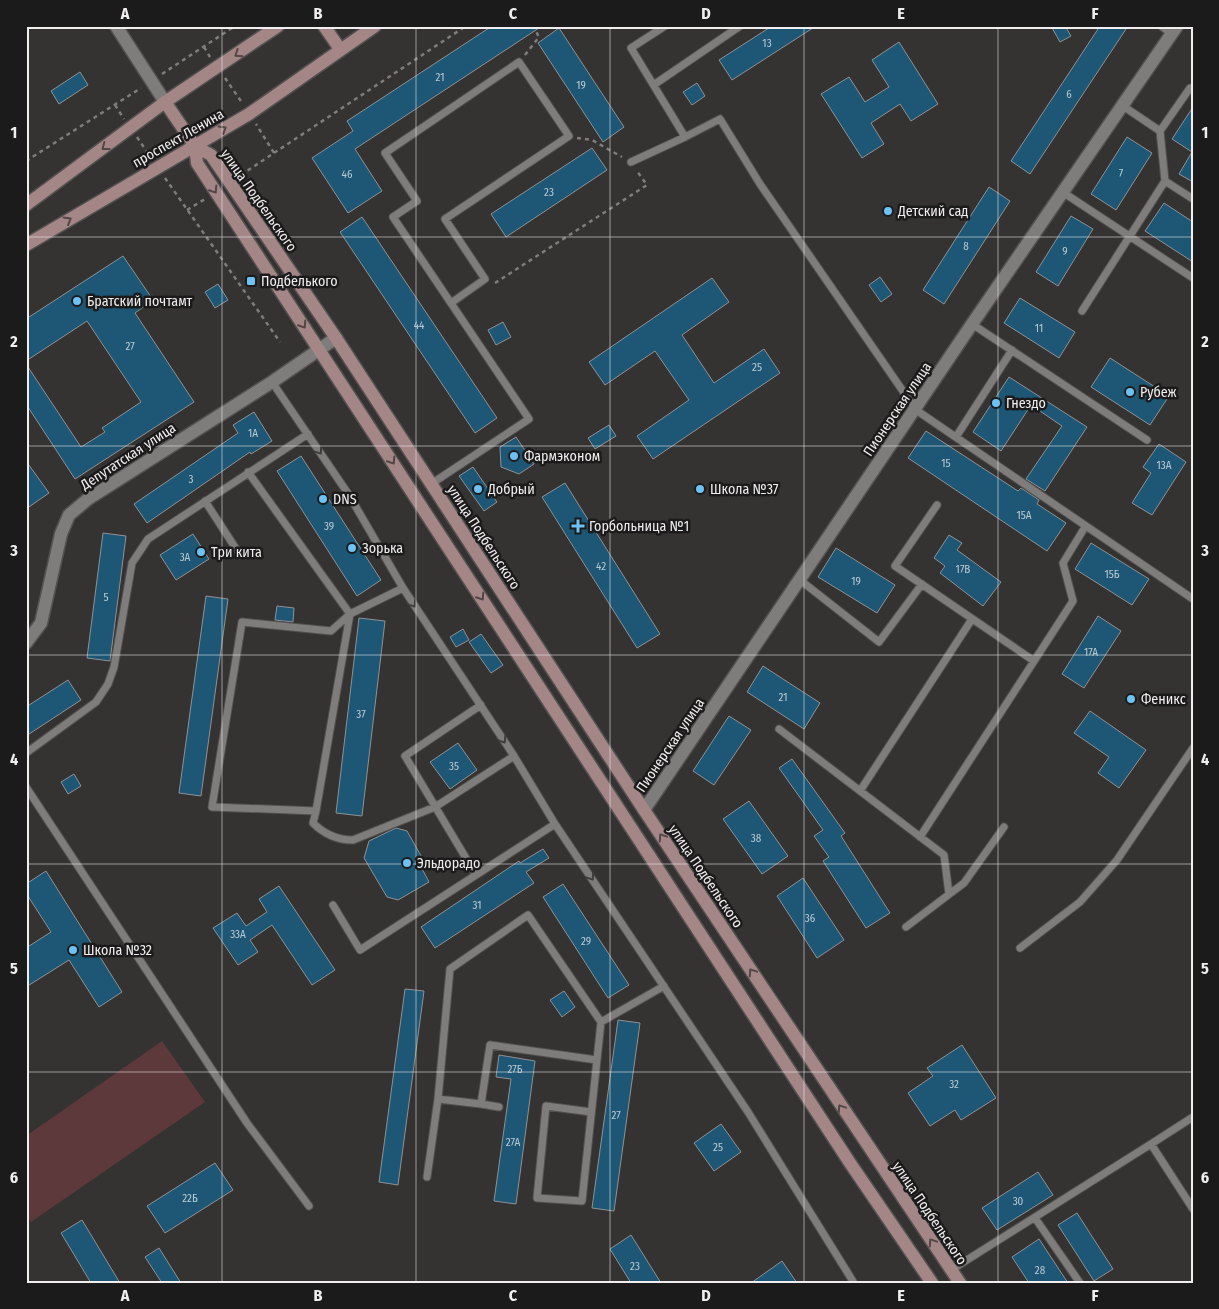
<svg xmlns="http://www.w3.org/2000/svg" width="1219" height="1309" font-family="'Fira Sans Condensed',sans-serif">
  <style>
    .green { fill: #5d393b }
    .building { fill: #1d5775; stroke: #8f9294 }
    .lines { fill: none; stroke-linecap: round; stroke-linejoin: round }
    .service-casing { stroke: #545151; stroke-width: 9 }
    .minor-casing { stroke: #545151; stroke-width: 15 }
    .tertiary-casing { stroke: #545151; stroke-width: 15 }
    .secondary-casing { stroke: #545151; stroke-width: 15 }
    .path { stroke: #7f7c7c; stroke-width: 2.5; stroke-dasharray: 4 4; stroke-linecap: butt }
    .service { stroke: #7f7c7c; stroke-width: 7 }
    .minor { stroke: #7f7c7c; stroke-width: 12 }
    .tertiary { stroke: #7f7c7c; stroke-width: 12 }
    .secondary { stroke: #a58687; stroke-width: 12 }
    .oneway { stroke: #534646 }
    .oneway2 { stroke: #3f3d3d }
    .grid { fill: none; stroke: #f0eeee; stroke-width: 1; stroke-opacity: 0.55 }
    .poi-dot { fill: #6ec2f3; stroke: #1c1b1b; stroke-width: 2 }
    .labels { text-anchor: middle; stroke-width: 5; stroke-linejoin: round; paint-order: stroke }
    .number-label { font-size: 11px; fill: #bbc8d0 }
    .street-label { font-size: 14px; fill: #f0eeee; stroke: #1c1b1b }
    .poi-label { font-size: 14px; fill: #f0eeee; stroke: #1c1b1b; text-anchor: start }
    .neatline { fill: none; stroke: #f0eeee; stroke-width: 2 }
    .grid-label { font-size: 16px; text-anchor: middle; font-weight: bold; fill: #f0eeee }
  </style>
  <rect width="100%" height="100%" fill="#353232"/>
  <path class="green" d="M162 1041 205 1102 31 1222 26 1215V1136Z"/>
  <path class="building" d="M492 26H542L355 149 382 191 348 213 312 158 353 131 347 121Z
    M772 26H816L732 80 719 60Z
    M1051 26H1065L1071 36 1060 42Z
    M1100 26H1128L1030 174 1011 161Z
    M559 28 624 127 603 142 538 43Z
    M899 42 938 104 911 121 900 104 871 123 884 144 862 158 821 94 849 77 865 102 889 87 872 60Z
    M80 72 88 85 59 104 51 91Z
    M697 83 705 96 692 105 683 92Z
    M1193 107V182L1179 174 1192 152 1172 139Z
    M1127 137 1152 153 1116 210 1091 194Z
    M592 148 607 170 506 237 491 214Z
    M989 187 1010 201 944 304 923 290Z
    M1164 203 1193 222V262L1145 231Z
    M1071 216 1093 229 1058 286 1036 272Z
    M362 217 497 418 475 433 340 232Z
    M123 256 153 300 135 313 194 402 75 479 26 404V364L81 447 105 432 102 428 141 402 87 321 26 361V319Z
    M880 277 892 294 881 302 869 285Z
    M712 278 729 302 682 335 714 383 764 349 780 373 653 459 637 436 689 400 655 351 605 385 589 362Z
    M218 284 228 300 215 308 205 292Z
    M1020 298 1075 332 1059 358 1004 323Z
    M503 322 511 337 496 345 488 330Z
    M1110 358 1169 396 1150 425 1091 387Z
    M1009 377 1087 427 1045 491 1026 479 1062 426 1031 405 1001 451 973 432Z
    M254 412 272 441 251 454 250 452 147 523 134 504 238 433 233 425Z
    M609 425 616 436 595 449 588 438Z
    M926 431 1018 491 1021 488 1039 500 1037 504 1066 523 1047 551 908 458Z
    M516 437 534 464 519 474 501 467 500 447Z
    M1159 444 1186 462 1152 515 1132 503 1151 473 1143 467Z
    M301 456 381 580 357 596 277 471Z
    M26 461 49 493 26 509Z
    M473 467 497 502 484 511 459 476Z
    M565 483 660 634 637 648 542 497Z
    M103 533 126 536 110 661 87 658Z
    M193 534 209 559 176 580 160 555Z
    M949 535 962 543 957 550 1001 582 983 606 940 573 945 566 934 558Z
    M1091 543 1149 579 1132 605 1075 569Z
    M836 548 895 585 877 613 818 577Z
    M206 596 228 599 201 796 179 793Z
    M277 606 294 608 293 622 275 620Z
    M1098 616 1121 631 1084 688 1062 674Z
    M359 618 385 621 362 816 336 813Z
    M463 629 469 640 456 647 450 637Z
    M481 634 503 665 491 673 469 642Z
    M763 666 820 703 804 729 747 692Z
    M68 680 81 700 26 736V707Z
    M1090 711 1146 750 1119 788 1098 773 1109 757 1074 733Z
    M729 716 751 730 714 785 693 771Z
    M458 743 477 770 450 789 430 762Z
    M792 759 845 833 841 836 890 913 866 928 823 861 829 857 814 836 823 830 779 768Z
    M74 774 81 786 68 794 61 782Z
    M749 801 788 856 762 874 723 819Z
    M396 828 407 831 425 863 418 861 429 882 398 900 387 897 364 858 369 841Z
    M543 849 549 858 526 872 534 883 435 948 421 927 519 861 520 863Z
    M46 871 122 992 99 1007 69 960 26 987V948L51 932 26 893V884Z
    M803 878 844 940 817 958 777 896Z
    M563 884 629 985 608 998 543 897Z
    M279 886 335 970 312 985 272 925 250 940 258 952 238 965 213 928 237 913 246 926 267 912 259 899Z
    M405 989 424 991 398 1185 379 1182Z
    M564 991 575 1007 562 1017 550 1000Z
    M618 1020 640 1023 614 1211 592 1208Z
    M962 1045 996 1098 961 1120 955 1110 930 1126 908 1093 933 1076 927 1068Z
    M499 1055 535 1061 516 1204 494 1201 511 1079 496 1077Z
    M721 1124 741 1152 714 1171 694 1143Z
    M215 1163 233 1190 165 1233 147 1206Z
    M1038 1172 1053 1195 997 1230 982 1208Z
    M1077 1213 1113 1269 1094 1281 1058 1225Z
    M82 1220 120 1283H91L61 1233Z
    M631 1235 661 1283H631L610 1249Z
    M1039 1239 1068 1283H1029L1012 1257Z
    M159 1248 181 1283H162L145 1257Z
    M782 1261 797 1283H751Z"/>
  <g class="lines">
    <defs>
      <path id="service" d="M665 26 631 48 685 137 720 119 760 184 916 410 1193 599
        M1161 26 1172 34
        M655 84 740 26
        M1160 131 1190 88H1193
        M631 162 685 137
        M1165 181 1193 199
        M1064 193 1193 278
        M1082 311 1165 181 1160 131 1123 106
        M972 324 1147 440
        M272 382 349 495 403 588 514 756 555 824 748 1112 854 1283
        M956 437 1012 350
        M248 472 350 614 316 811
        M431 484 529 419 393 217 417 201 385 153 519 62 569 136 445 219 485 279 451 303
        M205 501 240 555
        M937 505 895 566 1034 661
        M800 580 879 642 922 584
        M403 588 350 614 331 631 242 622 212 807 316 811 313 823C324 834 338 840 353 840L435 807 514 756
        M481 705 405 756 476 875 555 824
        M779 729 944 855 949 894
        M26 753 96 702 108 684 114 667 132 563 148 539 308 434
        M26 787 247 1123 309 1206
        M860 791 972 619
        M920 837 1073 601 1063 563 1085 527
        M333 905 360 950 476 875
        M906 927 964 883 1004 827
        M1020 948 1080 902 1117 860 1193 748
        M438 1099 450 969 528 915 601 1022
        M481 1104 499 1107
        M591 1112 546 1106 537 1198 582 1201 601 1022 664 986
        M1151 1144 1193 1117
        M427 1177 438 1099 481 1104 490 1045 597 1060
        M1035 1218 1080 1283
        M951 1270 1151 1144 1193 1209"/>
      <path id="minor" d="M644 810 972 324 1177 26"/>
      <path id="tertiary" d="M116 26 165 102
        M26 643 41 623 61 534 69 515 88 499 272 382 336 338"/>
      <path id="secondary" d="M324 26 340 49
        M165 102 195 146 211 155 336 338 644 810 960 1283
        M195 146 197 163 850 1163 932 1283
        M26 205 165 102 278 26
        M26 245 249 114 375 26"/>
    </defs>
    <use href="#service" class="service-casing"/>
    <use href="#minor" class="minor-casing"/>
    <use href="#tertiary" class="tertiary-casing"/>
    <use href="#secondary" class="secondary-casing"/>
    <path class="path" d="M204 47 210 57
      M525 55 539 37 533 26
      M162 74 235 26
      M225 78 243 104
      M115 105 124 119
      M137 137 151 158
      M577 138 592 140 622 157
      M274 153 466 26
      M26 161 141 88
      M241 175 274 153 256 124
      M165 178 280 342
      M187 210 205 199
      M495 283 647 185 637 171"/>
    <use href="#service" class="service"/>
    <use href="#minor" class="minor"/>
    <use href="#tertiary" class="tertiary"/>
    <use href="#secondary" class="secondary"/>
  </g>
  <defs><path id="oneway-chevron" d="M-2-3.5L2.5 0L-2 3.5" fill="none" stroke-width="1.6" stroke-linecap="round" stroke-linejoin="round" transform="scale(1.25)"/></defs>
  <g class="oneway">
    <use href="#oneway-chevron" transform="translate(238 54) rotate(146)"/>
    <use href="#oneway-chevron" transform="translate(223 129) rotate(-31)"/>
    <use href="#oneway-chevron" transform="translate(105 147) rotate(143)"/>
    <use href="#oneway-chevron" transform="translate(214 190) rotate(57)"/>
    <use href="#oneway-chevron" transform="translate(68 220) rotate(-31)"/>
    <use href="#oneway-chevron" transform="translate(303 325) rotate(57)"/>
    <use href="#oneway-chevron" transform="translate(392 461) rotate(57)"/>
    <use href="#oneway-chevron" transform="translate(481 597) rotate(57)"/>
    <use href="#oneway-chevron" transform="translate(662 837) rotate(-124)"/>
    <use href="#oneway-chevron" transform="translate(752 972) rotate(-124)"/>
    <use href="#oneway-chevron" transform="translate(841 1108) rotate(-124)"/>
    <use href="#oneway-chevron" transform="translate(932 1242) rotate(-124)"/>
  </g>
  <g class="oneway2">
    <use href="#oneway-chevron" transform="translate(319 451) rotate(56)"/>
    <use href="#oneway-chevron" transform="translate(413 604) rotate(56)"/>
    <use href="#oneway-chevron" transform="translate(503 740) rotate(57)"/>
    <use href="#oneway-chevron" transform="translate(591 877) rotate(56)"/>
  </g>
  <path class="grid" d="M222 26V1283M416 26V1283M610 26V1283M804 26V1283M998 26V1283M26 237H1193M26 446H1193M26 655H1193M26 864H1193M26 1072H1193"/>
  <g class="poi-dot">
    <circle cx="888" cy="211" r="5"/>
    <rect x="246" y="276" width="10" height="10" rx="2.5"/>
    <circle cx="77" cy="301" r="5"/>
    <circle cx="1130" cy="392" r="5"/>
    <circle cx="996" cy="403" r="5"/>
    <circle cx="514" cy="456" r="5"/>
    <circle cx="478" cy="489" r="5"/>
    <circle cx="700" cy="489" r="5"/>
    <circle cx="323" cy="499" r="5"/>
    <path d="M575.5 518.5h5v5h5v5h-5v5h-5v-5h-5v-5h5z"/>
    <circle cx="352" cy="548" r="5"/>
    <circle cx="201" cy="552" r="5"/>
    <circle cx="1131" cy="699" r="5"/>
    <circle cx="407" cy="863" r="5"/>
    <circle cx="73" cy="950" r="5"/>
  </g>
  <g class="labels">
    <g class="number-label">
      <text x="767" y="47">13</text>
      <text x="440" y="81">21</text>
      <text x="581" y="89">19</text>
      <text x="1069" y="98">6</text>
      <text x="1121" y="177">7</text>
      <text x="347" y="178">46</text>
      <text x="549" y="196">23</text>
      <text x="966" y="250">8</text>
      <text x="1065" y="255">9</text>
      <text x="419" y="329">44</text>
      <text x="1039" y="332">11</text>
      <text x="130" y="350">27</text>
      <text x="757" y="371">25</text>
      <text x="253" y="437">1А</text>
      <text x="946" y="467">15</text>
      <text x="1164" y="469">13А</text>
      <text x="191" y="483">3</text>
      <text x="1024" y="519">15А</text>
      <text x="329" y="530">39</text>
      <text x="185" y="561">3А</text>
      <text x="601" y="570">42</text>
      <text x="963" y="573">17В</text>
      <text x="1112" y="578">15Б</text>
      <text x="856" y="585">19</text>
      <text x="106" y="601">5</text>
      <text x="1091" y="656">17А</text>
      <text x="783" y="701">21</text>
      <text x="361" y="718">37</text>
      <text x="454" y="770">35</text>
      <text x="756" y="842">38</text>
      <text x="477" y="909">31</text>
      <text x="810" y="922">36</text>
      <text x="238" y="938">33А</text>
      <text x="586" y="945">29</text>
      <text x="515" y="1073">27Б</text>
      <text x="954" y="1088">32</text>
      <text x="616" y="1119">27</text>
      <text x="513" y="1146">27А</text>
      <text x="718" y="1151">25</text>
      <text x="190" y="1202">22Б</text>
      <text x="1018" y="1205">30</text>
      <text x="635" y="1270">23</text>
      <text x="1040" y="1274">28</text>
    </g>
    <g class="street-label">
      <text transform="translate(178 138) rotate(-30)" y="5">проспект Ленина</text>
      <text transform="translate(259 200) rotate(55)" y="5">улица Подбельского</text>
      <text transform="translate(897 409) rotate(-56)" y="5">Пионерская улица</text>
      <text transform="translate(128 456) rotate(-33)" y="5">Депутатская улица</text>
      <text transform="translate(484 537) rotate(57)" y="5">улица Подбельского</text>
      <text transform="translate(670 745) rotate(-56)" y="5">Пионерская улица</text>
      <text transform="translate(706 876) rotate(56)" y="5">улица Подбельского</text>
      <text transform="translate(930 1213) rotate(56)" y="5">улица Подбельского</text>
    </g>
    <g class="poi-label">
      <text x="898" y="216">Детский сад</text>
      <text x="261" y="286">Подбелького</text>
      <text x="87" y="306">Братский почтамт</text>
      <text x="1140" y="397">Рубеж</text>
      <text x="1006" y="408">Гнездо</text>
      <text x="524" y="461">Фармэконом</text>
      <text x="488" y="494">Добрый</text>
      <text x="710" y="494">Школа №37</text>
      <text x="333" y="504">DNS</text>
      <text x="589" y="531">Горбольница №1</text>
      <text x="362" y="553">Зорька</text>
      <text x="211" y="557">Три кита</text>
      <text x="1141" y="704">Феникс</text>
      <text x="417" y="868">Эльдорадо</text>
      <text x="83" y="955">Школа №32</text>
    </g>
  </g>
  <rect width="1219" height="1309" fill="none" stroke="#1c1b1b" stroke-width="55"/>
  <rect x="28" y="28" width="1164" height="1254" class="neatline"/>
  <g class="grid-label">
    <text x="125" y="19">A</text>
    <text x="318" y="19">B</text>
    <text x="513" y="19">C</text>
    <text x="706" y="19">D</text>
    <text x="901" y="19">E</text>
    <text x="1095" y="19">F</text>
    <text x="14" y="138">1</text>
    <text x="1205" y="138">1</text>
    <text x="14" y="347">2</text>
    <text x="1205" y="347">2</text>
    <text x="14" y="556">3</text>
    <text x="1205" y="556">3</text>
    <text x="14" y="765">4</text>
    <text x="1205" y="765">4</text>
    <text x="14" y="974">5</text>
    <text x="1205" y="974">5</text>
    <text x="14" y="1183">6</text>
    <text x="1205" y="1183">6</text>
    <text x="125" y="1301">A</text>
    <text x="318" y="1301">B</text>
    <text x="513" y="1301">C</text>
    <text x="706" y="1301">D</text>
    <text x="901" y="1301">E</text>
    <text x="1095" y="1301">F</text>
  </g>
</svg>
